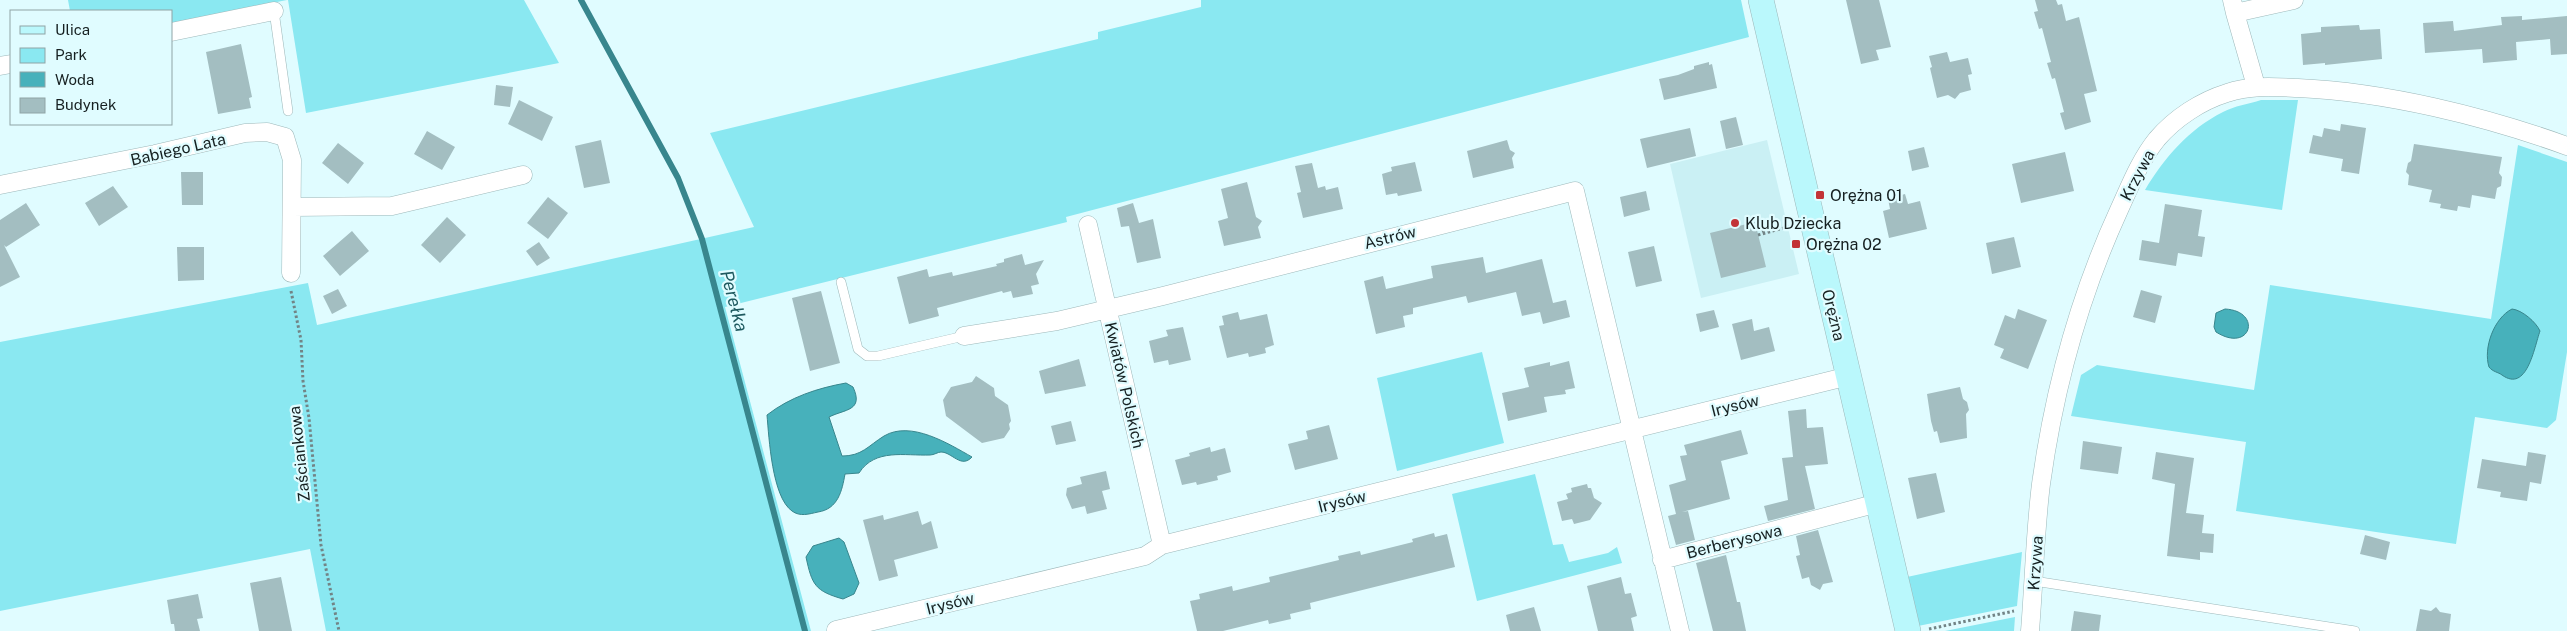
<svg xmlns="http://www.w3.org/2000/svg" width="2567" height="631" font-family="'Public Sans',sans-serif">
  <style>
    .built { fill: #caf0f4 }
    .green { fill: #8ae8f1 }
    .water { fill: #47b1bb; stroke: #38868d }
    .lines { fill: none; stroke-linecap: round; stroke-linejoin: round }
    .stream { stroke: #38868d; stroke-width: 6 }
    .building { fill: #a3bec1 }
    .lane-casing { stroke: #9db8ba; stroke-width: 10 }
    .street-casing { stroke: #9db8ba; stroke-width: 19 }
    .secondary-casing { stroke: #9db8ba; stroke-width: 26 }
    .path { stroke: #728486; stroke-width: 3; stroke-dasharray: 2.5 2.5; stroke-linecap: butt }
    .lane { stroke: #fff; stroke-width: 9 }
    .street { stroke: #fff; stroke-width: 18 }
    .secondary { stroke: #baf8fc; stroke-width: 25 }
    .poi-dot { fill: #c23337; stroke: #e0fcff; stroke-width: 2 }
    .labels { text-anchor: middle; stroke-width: 4.5; stroke-linejoin: round; paint-order: stroke }
    .street-label { font-size: 16px; fill: #162021; stroke: #e0fcff }
    .poi-label { font-size: 16px; fill: #162021; stroke: #e0fcff; text-anchor: start }
    .water-label { font-size: 18px; font-style: italic; fill: #1f5a60; stroke: #e0fcff }
  </style>
  <rect width="100%" height="100%" fill="#e0fcff"/>
  <path class="built" d="M1767 140 1799 274 1701 298 1670 164Z"/>
  <path class="green" d="M68 0H287L171 23V11H70Z
    M288 0H524L559 63 306 113Z
    M1201 0H1741L1749 37 1066 217 1067 222 725 307 811 631H326L310 549 0 611V342L308 283 317 325 754 227 710 133 1098 39V32L1201 7Z
    M2261 100H2298L2282 210 2145 190C2164 158 2189 129 2223 112 2234 106 2249 104 2261 100Z
    M2518 145 2567 162V352L2556 420 2547 428 2475 417 2456 544 2236 511 2246 442 2071 416 2081 375 2097 365 2254 390 2270 285 2491 319Z
    M1482 352 1504 443 1397 471 1377 378Z
    M1535 474 1553 545 1563 544 1569 562 1608 553 1617 547 1622 563 1477 601 1452 494Z
    M2022 552 2017 606 1918 626 1907 577Z
    M2015 617 2014 631H1945Z"/>
  <path class="water" d="M2225 309C2263 311 2251 354 2216 332L2214 327 2216 313Z
    M2512 309C2522 310 2536 322 2540 331 2534 348 2527 393 2502 375 2498 372 2493 372 2489 367 2483 348 2494 318 2512 309Z
    M846 383 853 387C864 411 845 409 829 417L842 456C862 456 868 446 884 436 911 420 949 444 972 457 961 469 952 452 941 452 938 452 934 455 930 455 905 456 875 448 859 473L845 474C842 491 838 509 818 512 809 514 800 517 792 511 772 497 769 438 767 415 790 397 818 388 846 383Z
    M839 538 844 542 859 583 854 594 843 599C815 591 812 585 806 557L813 546Z"/>
  <g class="lines">
    <path class="stream" d="M581 0 678 178 702 239 805 631"/>
  </g>
  <path class="building" d="M1846 0H1879L1891 47 1876 50 1879 60 1861 64Z
    M2035 0H2056L2058 5 2062 4 2066 21 2079 17 2097 91 2084 94 2091 122 2065 130 2060 113 2064 112 2055 78 2052 79 2047 63 2051 62 2042 28 2039 29 2034 12 2038 11Z
    M2522 16V20L2567 16V54L2551 55 2550 39 2516 42 2517 60 2483 63 2482 49 2425 53 2423 23 2453 21 2454 31 2502 25 2501 17Z
    M2359 25 2360 30 2380 29 2382 59 2325 65V63L2303 65 2301 34 2321 32V27Z
    M241 44 252 97 249 98 251 108 218 114 206 52Z
    M1947 52 1950 62 1968 58 1972 74 1968 75 1971 90 1960 93 1955 99 1948 95 1937 98 1930 68 1932 67 1929 56Z
    M1709 62V65L1712 64 1717 88 1664 100 1659 79 1678 75 1694 69V66Z
    M496 85 513 87 510 107 494 105Z
    M519 100 553 117 542 141 508 124Z
    M1736 117 1743 145 1726 149 1720 121Z
    M2341 124 2366 128 2359 174 2341 171 2343 159 2309 153 2313 135 2322 137 2324 128 2340 131Z
    M1690 128 1696 156 1647 168 1640 139Z
    M427 131 455 147 442 170 414 154Z
    M601 140 610 183 584 188 575 146Z
    M1507 140 1510 150 1515 153 1512 158 1514 168 1473 178 1467 151Z
    M338 143 364 163 348 184 322 163Z
    M2414 144 2502 157 2499 173 2502 177 2501 186 2497 188 2495 199 2472 195 2470 208 2458 206 2457 211 2440 208 2441 204 2429 202 2432 190 2408 185 2409 175 2406 172 2408 163 2411 161Z
    M1924 147 1929 167 1912 171 1908 151Z
    M2065 152 2074 191 2021 203 2012 164Z
    M1415 162 1422 191 1398 196 1397 193 1386 195 1382 174 1392 171 1391 167Z
    M1312 163 1318 188 1325 186 1326 190 1338 187 1343 209 1303 218 1297 193 1301 192 1295 166Z
    M181 172H203V205H182Z
    M1247 182 1256 217 1262 221 1258 227 1261 238 1224 246 1218 221 1228 218 1221 189Z
    M113 186 128 207 99 226 85 203Z
    M1646 191 1650 210 1624 217 1620 197Z
    M1905 194 1908 204 1920 201 1927 229 1889 238 1883 211 1890 209 1888 199Z
    M548 197 568 213 548 239 527 223Z
    M26 203 40 225 6 247 4 245 20 277 0 287V220Z
    M1133 203 1139 223 1153 219 1161 258 1137 263 1129 226 1121 227 1117 208Z
    M2165 204 2202 210 2198 236 2205 237 2202 257 2178 253 2176 266 2139 260 2142 240 2159 243Z
    M447 217 466 235 440 263 421 245Z
    M1755 222 1766 267 1721 278 1710 233Z
    M352 231 369 251 340 276 323 256Z
    M2014 237 2021 267 1992 274 1986 243Z
    M539 242 550 258 537 266 526 251Z
    M1654 246 1662 281 1636 287 1628 252Z
    M177 247H204V280L178 281Z
    M1022 254 1025 265 1044 260 1036 274 1039 284 1031 286 1033 294 1013 298 1011 291 1003 293 1002 291 937 308 939 316 909 324 897 277 927 269 929 277 952 272 953 276 997 266 996 264 1004 262V259Z
    M1483 257 1486 273 1542 259 1553 303 1566 300 1570 317 1543 324 1540 312 1522 316 1516 292 1468 303 1466 296 1413 308V314L1403 316 1405 327 1376 334 1364 281 1383 276 1386 289 1433 278 1431 266Z
    M338 289 347 306 332 314 323 296Z
    M2141 290 2162 296 2155 323 2133 317Z
    M821 291 840 363 810 371 792 298Z
    M2018 309 2047 320 2028 369 2000 358 2004 349 1994 345 2005 315 2015 319Z
    M1714 310 1719 327 1700 332 1696 314Z
    M1238 312 1240 320 1267 314 1274 345 1265 348 1266 353 1249 357 1248 353 1227 358 1219 326 1224 325 1222 316Z
    M1752 319 1754 331 1769 327 1775 351 1741 360 1732 324Z
    M1183 327 1191 360 1169 365 1168 360 1154 363 1149 341 1168 336 1166 330Z
    M1079 359 1086 386 1045 394 1039 371Z
    M1569 361 1575 388 1565 390 1566 394 1544 397 1547 412 1508 421 1502 393 1529 387 1524 368 1550 362V366Z
    M976 376 994 388 995 396 1008 405 1011 421 1009 424 1010 429 1004 438 982 443 946 416 943 400 951 387 972 382Z
    M1960 387 1963 399 1967 402 1969 410 1966 414 1967 438 1940 443 1937 431 1934 432 1931 421 1927 394Z
    M1806 409 1807 428 1823 427 1828 464 1805 466 1815 509 1768 521 1764 506 1788 500 1782 458 1793 457 1788 411Z
    M1071 421 1076 441 1056 445 1051 426Z
    M1329 425 1338 459 1295 470 1288 444 1308 439 1306 431Z
    M1741 430 1748 454 1721 461 1730 499 1682 512 1688 511 1695 540 1676 545 1668 516 1676 514 1669 485 1686 480 1680 456 1687 455 1684 445Z
    M2083 441 2122 447 2118 474 2080 469Z
    M1210 447 1211 452 1225 448 1231 472 1217 476 1218 480 1197 485 1196 482 1182 485 1175 460 1190 456 1189 453Z
    M2156 452 2194 458 2186 513 2204 515 2202 533 2214 534 2213 553 2200 552V560L2167 556 2175 484 2152 479Z
    M2528 452 2546 455 2541 484 2530 482 2527 501 2500 497 2501 492 2477 488 2482 459 2526 466Z
    M1106 471 1110 489 1102 491 1107 509 1087 514 1085 506 1072 509 1066 495 1067 488 1082 484 1080 477Z
    M1936 473 1945 512 1917 519 1908 478Z
    M1587 484 1588 488H1591L1594 498 1602 503 1590 520 1574 524 1572 519 1562 521 1557 502 1568 499 1566 494 1572 492 1571 488Z
    M918 511 922 525 931 521 938 548 894 560 898 576 879 581 863 520 883 515 884 520Z
    M1818 530 1833 582 1823 584 1820 590 1811 585 1809 577 1802 579 1796 556 1800 555 1796 536Z
    M1434 533 1435 537 1447 534 1455 567 1310 603 1311 609 1290 614 1291 619 1269 624 1268 620 1223 631H1197L1190 601 1200 599 1199 594 1232 586 1233 591 1270 582 1269 577 1339 560 1338 556 1360 551 1361 555 1413 542 1412 539Z
    M2365 535 2390 542 2386 560 2360 554Z
    M1726 555 1737 602H1740L1746 631H1713L1696 563Z
    M281 577 292 631H259L250 583Z
    M1621 577 1625 594 1631 593 1637 616 1631 618 1634 631H1598L1587 586Z
    M198 594 203 618 197 619 200 631H175L174 624H171L167 600Z
    M1534 607 1541 631H1510L1506 615Z
    M2436 607 2440 612 2451 614 2449 631H2416L2420 609 2431 611Z
    M2074 611 2101 615 2099 631H2071Z"/>
  <g class="lines">
    <defs>
      <path id="lane" d="M274 11 288 111
        M841 282 858 349 867 356H878L964 336
        M2034 581 2355 631"/>
      <path id="street" d="M2232 0 2235 13 2294 0
        M2235 13 2256 86
        M171 32 274 11
        M0 66 11 64
        M0 185 155 154 245 133 267 132 285 137 292 160 291 273
        M292 207 392 206 523 175
        M1088 225 1162 545
        M964 336 1057 321 1163 296 1575 191 1680 631
        M1662 560 1878 503
        M836 630 1145 556 1162 545 1849 376
        M2030 631C2034 582 2035 532 2041 484 2054 390 2079 297 2119 210 2130 186 2140 160 2157 139 2175 118 2201 101 2227 93 2251 85 2274 87 2298 88 2386 92 2484 116 2567 146"/>
      <path id="secondary" d="M1761 0 1908 631"/>
    </defs>
    <use href="#lane" class="lane-casing"/>
    <use href="#street" class="street-casing"/>
    <use href="#secondary" class="secondary-casing"/>
    <path class="path" d="M1760 220 1764 233
      M1758 235 1791 226
      M291 291 301 340 303 381 309 418 321 545 339 631
      M1929 629 2014 611"/>
    <use href="#lane" class="lane"/>
    <use href="#street" class="street"/>
    <use href="#secondary" class="secondary"/>
  </g>
  <g class="poi-dot">
    <rect x="1815" y="190" width="10" height="10" rx="2.5"/>
    <circle cx="1735" cy="223" r="5"/>
    <rect x="1791" y="239" width="10" height="10" rx="2.5"/>
  </g>
  <g class="labels">
    <g class="street-label">
      <text transform="translate(178 149) rotate(-13)" y="6">Babiego Lata</text>
      <text transform="translate(2137 175) rotate(-62)" y="6">Krzywa</text>
      <text transform="translate(1390 237) rotate(-14)" y="6">Astrów</text>
      <text transform="translate(1834 315) rotate(76)" y="6">Orężna</text>
      <text transform="translate(1125 385) rotate(77)" y="6">Kwiatów Polskich</text>
      <text transform="translate(1735 405) rotate(-14)" y="6">Irysów</text>
      <text transform="translate(299 454) rotate(-96)" y="6">Zaściankowa</text>
      <text transform="translate(1342 501) rotate(-14)" y="6">Irysów</text>
      <text transform="translate(1734 541) rotate(-14)" y="6">Berberysowa</text>
      <text transform="translate(2035 563) rotate(-86)" y="6">Krzywa</text>
      <text transform="translate(950 603) rotate(-14)" y="6">Irysów</text>
    </g>
    <g class="poi-label">
      <text x="1830" y="201">Orężna 01</text>
      <text x="1745" y="229">Klub Dziecka</text>
      <text x="1806" y="250">Orężna 02</text>
    </g>
    <g class="water-label">
      <text transform="translate(734 301) rotate(75)" y="6">Perełka</text>
    </g>
  </g>
  <rect x="10" y="10" width="162" height="115" fill="#e0fcff" stroke="#8fa4a6"/>
  <rect x="20" y="26" width="25" height="8" fill="#baf8fc" stroke="#8fa4a6"/>
  <text x="55" y="35" font-size="15" fill="#162021">Ulica</text>
  <rect x="20" y="48" width="25" height="15" fill="#8ae8f1" stroke="#8fa4a6"/>
  <text x="55" y="60" font-size="15" fill="#162021">Park</text>
  <rect x="20" y="72" width="25" height="15" fill="#47b1bb" stroke="#8fa4a6"/>
  <text x="55" y="85" font-size="15" fill="#162021">Woda</text>
  <rect x="20" y="98" width="25" height="15" fill="#a3bec1" stroke="#8fa4a6"/>
  <text x="55" y="110" font-size="15" fill="#162021">Budynek</text>
</svg>
